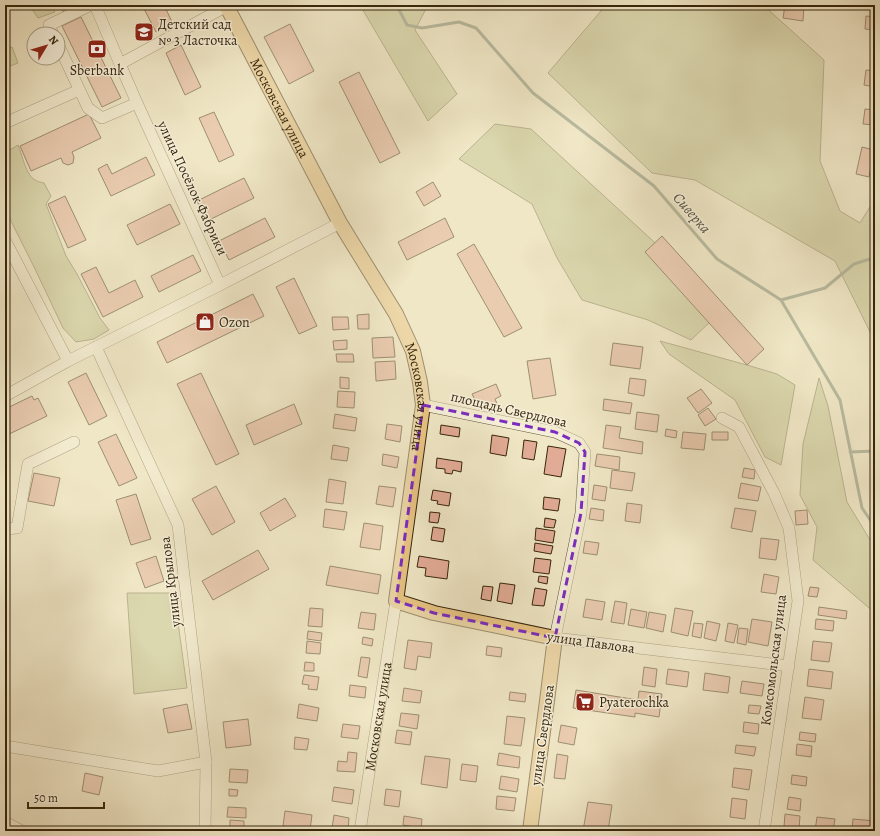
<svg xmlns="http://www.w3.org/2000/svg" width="880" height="836" font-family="Alegreya,serif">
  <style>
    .green { fill: #c1c390; stroke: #7c744e }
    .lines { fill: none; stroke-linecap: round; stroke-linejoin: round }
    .stream { stroke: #73826e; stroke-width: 3 }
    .building { fill: #e2ab95; stroke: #37260c }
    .minor-casing { stroke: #65563a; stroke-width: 12 }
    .major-casing { stroke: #37260c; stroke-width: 16 }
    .minor { stroke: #f5efda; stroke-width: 11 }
    .major { stroke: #e8c483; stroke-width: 14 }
    .marked { fill: none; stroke: #7b2cbf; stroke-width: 3; stroke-dasharray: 8 5; stroke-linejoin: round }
    .labels { text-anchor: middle; stroke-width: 3; stroke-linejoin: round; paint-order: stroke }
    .poi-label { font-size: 14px; fill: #37260c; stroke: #f5efda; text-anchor: start }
    .street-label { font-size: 14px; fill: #37260c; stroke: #f5efda }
    .water-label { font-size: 15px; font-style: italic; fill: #55543d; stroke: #f5efda }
  </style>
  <rect width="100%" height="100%" fill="#f0e7c6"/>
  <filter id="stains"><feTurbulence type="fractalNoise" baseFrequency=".005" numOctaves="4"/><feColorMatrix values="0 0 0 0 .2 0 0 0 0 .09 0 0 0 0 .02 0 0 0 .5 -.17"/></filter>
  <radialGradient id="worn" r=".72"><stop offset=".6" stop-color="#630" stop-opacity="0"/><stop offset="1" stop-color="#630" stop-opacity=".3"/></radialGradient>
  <path class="green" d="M29 5H51L55 12 38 18Z
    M360 5H428L415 30 457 94 428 121Z
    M606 5H763L824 60 820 161 840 211 860 223 875 199V342L835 261 695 180 652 173 548 73Z
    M12 47 18 63 5 68V50Z
    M495 124 531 129 688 273 712 320 691 340 648 320 582 300 557 258 532 204 459 159Z
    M18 145C22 154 26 176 35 180 38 182 41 182 44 183L51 196 46 204 66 256 77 274 100 318 109 330 94 339 76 342 63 328 35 269 10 219 5 195V153Z
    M660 341 747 365 777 374 795 385 781 465 765 457 735 400 669 354Z
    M819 378 828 406 847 502 875 548V613L813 560 817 527 800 495 803 444Z
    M127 593H174L187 688 134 694Z"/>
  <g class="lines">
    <path class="stream" d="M399 5 398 8 407 25 422 28 459 22 476 28 533 93 654 186 717 259 781 300 840 400 862 508 875 527
      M781 300 825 288 854 264 870 259 875 261
      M850 452 875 451"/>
  </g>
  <path class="building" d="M60 5H79L64 13Z
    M142 5H164L173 24 156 32Z
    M785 5 804 6 803 21 783 18Z
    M866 16 875 17V30L865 29Z
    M81 17 121 98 102 107 62 26Z
    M290 24 314 71 289 84 264 37Z
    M181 45 201 87 185 95 166 53Z
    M866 70 875 71V87L864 85Z
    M359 72 400 153 380 163 339 82Z
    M865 109 875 110V125L863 124Z
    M214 112 234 155 219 162 199 118Z
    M89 114 101 138 72 152 74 157 73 163 68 165 63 163 61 158 31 171 20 146Z
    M862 147 874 150 869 177 856 174Z
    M146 157 155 175 111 196 98 169 107 164 112 174Z
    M244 178 254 198 207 221 197 201Z
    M433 182 441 196 424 206 416 192Z
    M65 196 86 240 68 248 48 204Z
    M170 204 180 224 137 245 127 225Z
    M265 218 275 237 229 260 219 241Z
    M445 218 454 237 407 260 398 242Z
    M662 236 764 349 747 365 645 252Z
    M474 244 522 328 504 337 457 254Z
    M193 255 201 271 159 292 151 276Z
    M96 267 109 293 135 280 143 297 103 317 81 274Z
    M294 278 317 326 299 334 276 287Z
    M253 294 264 316 167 363 157 342Z
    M369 314V329H358L357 315Z
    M332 317H348L349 329 333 330Z
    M393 337 395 357 373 358 372 338Z
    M347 340V349L334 350 333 341Z
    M613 343 643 347 640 369 610 365Z
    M336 354H353L354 362H337Z
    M550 358 556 395 533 399 527 361Z
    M395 361 396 379 376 381 375 362Z
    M86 373 107 416 89 425 68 382Z
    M201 373 239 454 216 465 177 384Z
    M340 377 349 378V389L340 388Z
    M630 378 646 380 644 396 628 393Z
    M496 384 501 396 495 399 498 406 487 410 484 403 478 406 472 394Z
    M701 389 712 403 698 413 687 398Z
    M338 391 355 392 354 408 337 407Z
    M32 396 34 400 38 398 47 416 5 436V409Z
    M604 399 632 403 630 414 603 410Z
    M294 404 302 424 254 445 246 425Z
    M708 408 716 419 705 426 698 415Z
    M637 412 659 415 657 432 635 429Z
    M335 414 357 418 355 431 333 428Z
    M387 424 402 426 400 442 385 439Z
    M441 425 460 428 459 437 440 434Z
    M606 425 621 427 619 438 643 442 642 454 603 448Z
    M666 429 677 431 676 438 665 436Z
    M683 432 706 434 704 450 681 448Z
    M712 432H728V440H712Z
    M116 434 137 478 119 486 98 442Z
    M492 435 509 438 506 456 490 453Z
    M524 440 537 442 534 460 522 458Z
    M333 445 349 448 347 461 331 459Z
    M548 446 566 449 561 477 544 474Z
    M383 454 399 457 397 468 382 465Z
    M597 454 620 457 619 470 595 466Z
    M437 458 462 462 461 472 453 470 452 474 445 473V469L436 468Z
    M744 468 755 470 754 479 742 477Z
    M612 470 635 473 632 491 610 488Z
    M34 473 60 478 54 506 28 501Z
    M329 479 346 482 343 504 326 502Z
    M741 483 761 487 758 501 738 498Z
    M594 485 607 487 605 501 592 499Z
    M216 486 235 522 212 535 192 499Z
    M379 486 396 488 393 507 376 504Z
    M433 490 451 493 449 506 437 504 438 501 431 500Z
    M136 494 151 539 131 545 116 500Z
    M544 497 560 499 558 511 543 509Z
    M285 498 296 516 270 531 260 513Z
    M627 503 642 505 640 523 625 521Z
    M591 508 604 510 603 521 589 519Z
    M735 508 756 511 752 532 731 528Z
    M325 509 347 512 344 530 323 527Z
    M807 510 808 524 796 525 795 511Z
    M430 512 440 513 438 523 429 522Z
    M545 518 556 520 554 528 544 527Z
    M364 523 383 526 380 550 360 547Z
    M433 527 445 529 443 542 431 540Z
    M536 528 555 531 553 543 535 540Z
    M761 538 779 540 776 560 759 558Z
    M585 541 599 543 597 555 583 553Z
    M535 543 553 546 551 554 534 551Z
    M258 550 269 569 213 600 202 581Z
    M156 556 164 581 145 588 136 563Z
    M419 556 449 561 447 579 425 576 426 568 417 567Z
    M535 558 551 560 549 574 533 572Z
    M330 566 381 575 378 594 326 585Z
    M764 574 779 577 776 594 761 592Z
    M539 576 548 577 547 584 538 582Z
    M500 583 515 585 512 604 497 601Z
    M483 586 493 587 491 601 481 599Z
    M810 587 819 588 817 597 808 596Z
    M535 588 547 590 544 606 532 605Z
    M586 599 605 602 602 620 583 617Z
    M615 601 627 603 624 624 611 622Z
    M819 607 847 611 846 619 818 615Z
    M310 608 323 609 322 627 308 626Z
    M675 608 693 611 688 636 671 632Z
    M631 609 647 612 644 628 628 625Z
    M361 612 376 614 374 630 358 628Z
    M649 612 666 615 663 632 646 628Z
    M752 619 772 622 768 646 748 642Z
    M816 619 834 621 833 631 815 629Z
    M707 621 720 624 716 641 704 638Z
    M694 623 703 624 701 638 692 636Z
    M728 623 738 625 734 643 725 641Z
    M739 628 748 629 746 645 737 643Z
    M308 631 322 633 321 641 307 639Z
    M363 637 373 639 372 646 362 644Z
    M408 640 432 643 430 658 418 656 416 670 404 668Z
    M307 641 321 643 320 654 306 653Z
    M813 641 832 643 829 662 811 660Z
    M487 646 502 648 501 657 486 655Z
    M361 657 370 658 367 678 358 676Z
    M305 662 314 663V671H304Z
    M644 667 657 669 655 687 642 685Z
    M668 669 689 672 687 687 666 684Z
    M809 669 833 672 831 689 807 686Z
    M705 673 730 677 728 693 703 690Z
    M304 675 319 677 317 690 308 689 309 685 302 684Z
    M742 681 764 684 762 696 740 693Z
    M350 685 366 687 365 698 349 696Z
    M404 688 422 691 420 703 402 701Z
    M576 690 638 700 639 691 662 694 659 717 635 713V717L573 708Z
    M510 692 526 694 525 702 509 700Z
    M805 697 824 700 821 720 802 718Z
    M187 704 192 729 168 733 163 709Z
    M299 704 319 708 317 721 297 718Z
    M749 705 761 706 759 714 748 713Z
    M401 713 419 715 417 729 399 726Z
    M507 716 525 718 521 746 504 744Z
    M248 719 251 745 226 748 223 722Z
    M744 722 759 724 758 734 743 732Z
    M343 724 360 726 358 739 341 737Z
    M561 725 577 728 574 745 558 742Z
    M397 730 412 732 410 745 395 743Z
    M800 732 816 734 815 742 799 740Z
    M295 737 309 739 307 750 294 749Z
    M797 744 812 746 811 757 796 755Z
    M736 745 756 747 754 756 735 753Z
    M348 752 357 753 355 772 337 771 338 761 347 762Z
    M499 753 520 757 519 768 497 765Z
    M557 754 568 756 565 779 554 778Z
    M425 756 450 759 447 788 421 784Z
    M462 764 478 766 476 782 460 780Z
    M734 768 752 770 749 790 732 787Z
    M230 769 248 770 247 783 229 782Z
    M85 773 103 777 99 795 82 791Z
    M792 775 807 777 806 786 791 784Z
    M501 776 519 779 517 792 499 789Z
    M334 787 354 790 352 804 332 801Z
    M229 789 238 790 237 796H229Z
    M386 789 401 791 399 807 384 805Z
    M497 796 516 798 514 811 496 809Z
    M789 797 801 799 800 811 787 809Z
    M732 798 747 800 745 819 730 817Z
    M588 802 612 805 608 831H583Z
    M228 807 246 808V818L227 817Z
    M285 811 312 815 310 830 283 826Z
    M785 814 800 816 799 829 784 827Z
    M334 815 349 818 348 830 332 828Z
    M404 816 422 819 421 828 403 825Z
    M817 817 835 819 833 831H815Z
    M853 819 875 821 874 831H852Z
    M230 820 244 821V831H230Z"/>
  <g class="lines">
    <defs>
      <g id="minor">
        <path d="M95 5 120 64"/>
        <path d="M53 34 49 25 91 5"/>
        <path d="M58 44 88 108 102 118 137 103"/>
        <path d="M5 123 79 90"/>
        <path d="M5 240 68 361"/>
        <path d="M220 285 137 103 120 64 227 6"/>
        <path d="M96 347 178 525 206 762 205 831"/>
        <path d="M5 396 68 361 220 285 340 223"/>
        <path d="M423 405 555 432 579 443 585 452 581 513 555 638 789 666"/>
        <path d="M722 418 739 427 774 493 789 528 798 601 764 831"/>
        <path d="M5 529 17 528 28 464 74 442"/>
        <path d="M5 746 158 771 206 762"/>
        <path d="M5 822 22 831"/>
        <path id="s1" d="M360 831 396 601"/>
      </g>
      <g id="major">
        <path id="s2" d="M226 5 340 223 396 314 413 351 420 382 423 405 396 601 434 613 555 638 547 701 530 831"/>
      </g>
    </defs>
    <use href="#minor" class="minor-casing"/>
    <use href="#major" class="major-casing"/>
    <use href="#minor" class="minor"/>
    <use href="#major" class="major"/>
  </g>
  <path d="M0 0H880V836H0ZM423 405 555 432 579 443 585 452 581 513 555 638 434 613 396 601Z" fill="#f0e7c6" fill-opacity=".55" fill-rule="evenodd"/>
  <path class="marked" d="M423 405 555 432 579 443 585 452 581 513 555 638 434 613 396 601Z"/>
  <defs>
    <symbol id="school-square" viewBox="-11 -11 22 22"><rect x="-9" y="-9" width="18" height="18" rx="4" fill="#8f2418" stroke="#f5efda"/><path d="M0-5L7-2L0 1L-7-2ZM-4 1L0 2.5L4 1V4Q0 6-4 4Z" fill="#fff"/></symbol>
    <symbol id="bank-square" viewBox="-11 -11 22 22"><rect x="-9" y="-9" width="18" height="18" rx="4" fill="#8f2418" stroke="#f5efda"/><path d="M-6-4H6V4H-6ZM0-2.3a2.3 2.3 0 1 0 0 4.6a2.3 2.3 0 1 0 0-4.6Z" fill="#fff"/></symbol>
    <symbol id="shop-square" viewBox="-11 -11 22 22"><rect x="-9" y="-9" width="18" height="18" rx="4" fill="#8f2418" stroke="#f5efda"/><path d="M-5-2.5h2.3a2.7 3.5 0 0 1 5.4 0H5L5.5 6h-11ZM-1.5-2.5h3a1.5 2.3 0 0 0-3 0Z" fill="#fff"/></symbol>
    <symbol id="supermarket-square" viewBox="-11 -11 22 22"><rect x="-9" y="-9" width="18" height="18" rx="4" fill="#8f2418" stroke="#f5efda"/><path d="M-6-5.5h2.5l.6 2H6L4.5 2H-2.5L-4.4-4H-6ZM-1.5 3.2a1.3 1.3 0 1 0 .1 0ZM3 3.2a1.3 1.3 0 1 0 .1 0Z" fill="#fff"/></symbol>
  </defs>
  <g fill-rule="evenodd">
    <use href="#school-square" x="133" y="21" width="22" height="22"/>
    <use href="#bank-square" x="86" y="38" width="22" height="22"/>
    <use href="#shop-square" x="194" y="311" width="22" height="22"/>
    <use href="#supermarket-square" x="574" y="691" width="22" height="22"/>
  </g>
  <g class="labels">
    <g class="poi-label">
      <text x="158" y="29">Детский сад<tspan x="158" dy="16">№ 3 Ласточка</tspan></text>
      <text x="97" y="75" text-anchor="middle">Sberbank</text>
      <text x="219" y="327">Ozon</text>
      <text x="599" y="707">Pyaterochka</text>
    </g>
    <g class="street-label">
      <text dy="5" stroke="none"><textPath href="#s2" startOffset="116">Московская улица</textPath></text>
      <text transform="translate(193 188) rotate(65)" y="5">улица Посёлок Фабрики</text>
      <text dy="5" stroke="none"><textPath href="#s2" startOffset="440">Московская улица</textPath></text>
      <text transform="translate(509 409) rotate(13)" y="5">площадь Свердлова</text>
      <text transform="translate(170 582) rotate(-97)" y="5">улица Крылова</text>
      <text transform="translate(591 642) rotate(8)" y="5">улица Павлова</text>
      <text transform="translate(773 660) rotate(-83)" y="5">Комсомольская улица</text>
      <text dy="5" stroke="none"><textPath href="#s1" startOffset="116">Московская улица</textPath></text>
      <text transform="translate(542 735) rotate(-82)" y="5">улица Свердлова</text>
    </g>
    <g class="water-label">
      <text transform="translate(692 213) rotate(49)" y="5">Сиверка</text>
    </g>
  </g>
  <rect width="880" height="836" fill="none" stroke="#f0e7c6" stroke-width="20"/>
  <rect x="6" y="6" width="868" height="824" fill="none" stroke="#37260c" stroke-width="2"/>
  <rect x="10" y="10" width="860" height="816" fill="none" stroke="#37260c"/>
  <g transform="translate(46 46) rotate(52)"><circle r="19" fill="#f5efda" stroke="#a99f88"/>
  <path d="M0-3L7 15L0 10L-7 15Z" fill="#8f2418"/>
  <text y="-6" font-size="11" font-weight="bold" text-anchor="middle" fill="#37260c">N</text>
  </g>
  <path d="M28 802v6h76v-6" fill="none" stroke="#37260c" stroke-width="2"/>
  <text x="34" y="802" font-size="12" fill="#37260c" stroke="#f5efda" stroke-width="3" paint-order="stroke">50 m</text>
  <rect width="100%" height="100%" filter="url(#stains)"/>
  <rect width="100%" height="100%" fill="url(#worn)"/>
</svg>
